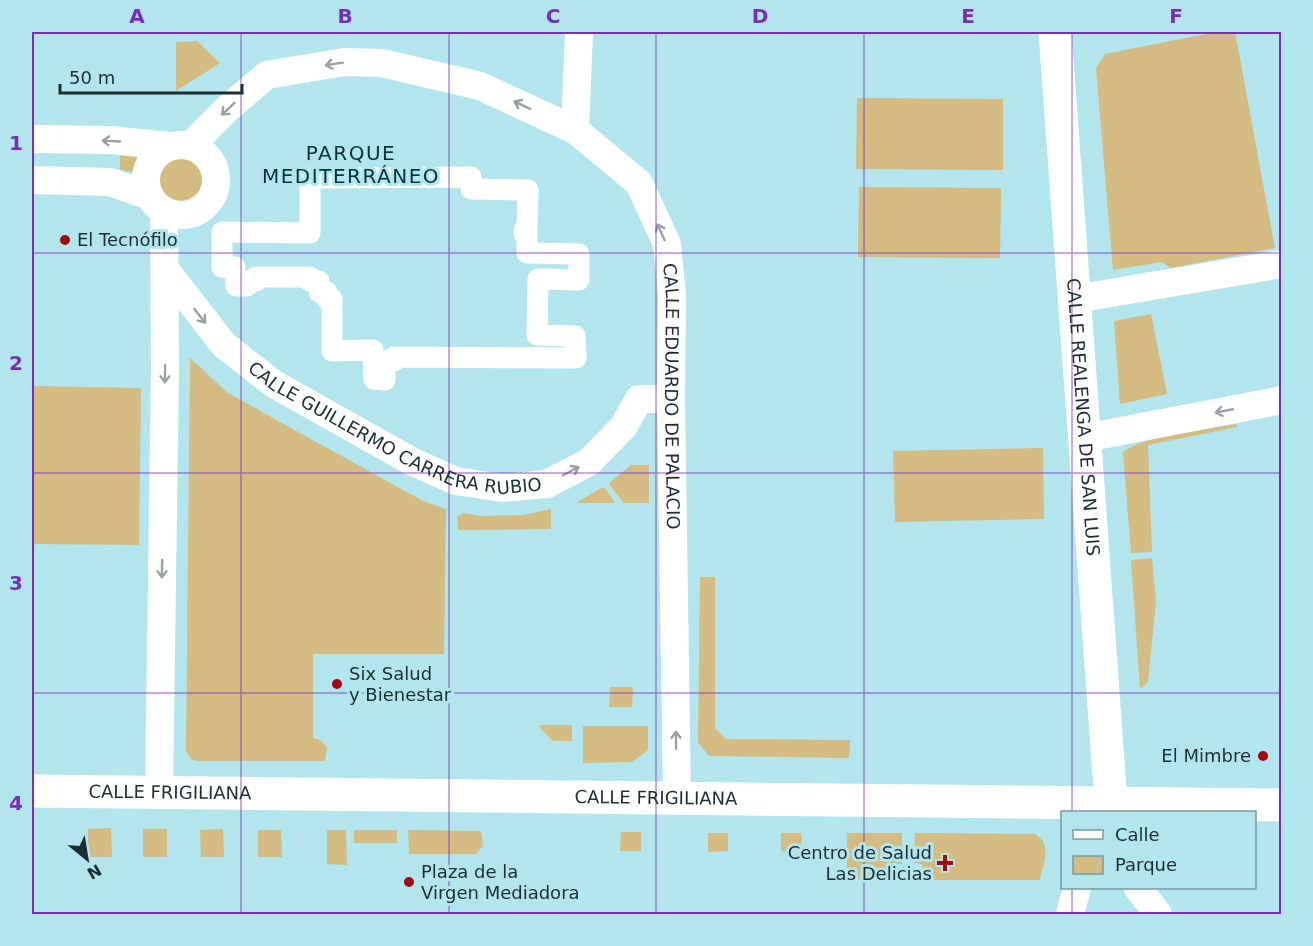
<svg xmlns="http://www.w3.org/2000/svg" width="1313" height="946" font-family="'DejaVu Sans',sans-serif">
  <style>
    .green { fill: #d3bb81 }
    .lines { fill: none; stroke-linecap: round; stroke-linejoin: round }
    .pedestrian { stroke: #fff; stroke-width: 21 }
    .minor { stroke: #fff; stroke-width: 28 }
    .tertiary { stroke: #fff; stroke-width: 33 }
    .secondary { stroke: #fff; stroke-width: 33 }
    .oneway { stroke: #98a1a3 }
    .grid { fill: none; stroke: #7b2cbf; stroke-width: 1.5; stroke-opacity: 0.55 }
    .poi-dot { fill: #a2080d; stroke: #b3e5ed; stroke-width: 2 }
    .labels { text-anchor: middle; stroke-width: 6; stroke-linejoin: round; paint-order: stroke }
    .poi-label { font-size: 18px; fill: #1b2f32; stroke: #b3e5ed; text-anchor: start }
    .street-label { font-size: 18px; fill: #1b2f32; stroke: #b3e5ed }
    .neighbourhood-label { font-size: 20px; letter-spacing: 1.5px; fill: #00343b; stroke: #b3e5ed }
    .neatline { fill: none; stroke: #7b2cbf; stroke-width: 2 }
    .grid-label { font-size: 20px; text-anchor: middle; font-weight: bold; fill: #7b2cbf }
  </style>
  <rect width="100%" height="100%" fill="#b3e5ed"/>
  <path class="green" d="M1216 32H1235L1275 248 1171 268 1162 262 1113 270 1096 68 1105 54Z
    M197 41 220 63 176 91V42Z
    M857 98 1003 99V170L856 169Z
    M120 147 140 155 136 173 120 169Z
    M158 181a24 24 0 1 1 48 0a24 24 0 1 1-48 0Z
    M859 187 1001 188 1000 258 858 257Z
    M1151 314 1167 394 1120 404 1114 321Z
    M190 358 228 393 423 501 446 509 444 654H313V738L319 739 327 747 325 761H197L191 759 186 751Z
    M32 386 141 388 139 545 32 544Z
    M1236 424 1237 427 1148 445 1152 552 1131 553 1123 452C1141 436 1209 429 1236 424Z
    M1043 448 1044 519 895 522 893 451Z
    M631 465H649V503H624L610 486V482Z
    M601 488H605L615 503H576Z
    M551 509V529L458 530 457 517 464 513 482 516 524 515Z
    M1152 558 1156 601 1148 682 1140 689 1131 560Z
    M700 577H715V728L726 739 850 740 849 758 709 756 698 742Z
    M610 687H633L632 707H609Z
    M541 725H572V741H553L539 727Z
    M583 726H648V750L632 762 583 763Z
    M111 828 112 857H88V829Z
    M143 829H167V857H143Z
    M223 829 224 857H201L200 830Z
    M258 830H281L282 857H258Z
    M327 830H346L347 865 327 864Z
    M354 830H397V843H354Z
    M408 830 481 831 483 846 476 854H409Z
    M621 832H641V851H620Z
    M708 833H728V851L708 852Z
    M781 833H801L802 851H781Z
    M847 833H902V864H891L890 880 847 879Z
    M915 833 1035 834C1053 845 1043 863 1040 880H922V864L914 863Z"/>
  <g class="lines">
    <path class="pedestrian" d="M471 177V189L528 190 527 230H524V234H527V253L579 254V280L538 279 537 335 575 336 576 358 394 357V361H385V380L374 379 373 350 332 351V299H327V292H319V281H310V277H256V281H247V286H236L235 267H222V232L310 233V178Z"/>
    <g class="minor">
      <path d="M575 130 579 32"/>
      <path d="M32 139 110 140 170 146"/>
      <circle cx="181" cy="180" r="35"/>
      <path id="s1" d="M190 146 228 108 267 75 344 62 382 63 480 86 575 130 639 183 667 244 672 295 671 399 677 799"/>
      <path d="M32 180 110 182 150 196"/>
      <path id="s2" d="M165 269 224 345 274 384 411 461 456 481 502 488 547 484 589 462 624 426 639 399H671"/>
      <path d="M1075 299 1282 264"/>
      <path d="M1085 438 1282 400"/>
      <path d="M159 792 165 369 164 211"/>
      <path d="M1138 888 1158 914"/>
      <path d="M1070 914 1077 888"/>
    </g>
    <path class="tertiary" id="s3" d="M1055 32 1111 802"/>
    <path class="secondary" id="s4" d="M32 791 1282 805"/>
  </g>
  <defs><path id="oneway-shaft" d="M-6 0H5M1.5-3L5.5 0L1.5 3" fill="none" stroke-width="1.6" stroke-linecap="round" stroke-linejoin="round" transform="scale(1.5)"/></defs>
  <g class="oneway">
    <use href="#oneway-shaft" transform="translate(334 64) rotate(171)"/>
    <use href="#oneway-shaft" transform="translate(522 105) rotate(-155)"/>
    <use href="#oneway-shaft" transform="translate(228 109) rotate(137)"/>
    <use href="#oneway-shaft" transform="translate(111 141) rotate(-177)"/>
    <use href="#oneway-shaft" transform="translate(661 232) rotate(-114)"/>
    <use href="#oneway-shaft" transform="translate(200 316) rotate(52)"/>
    <use href="#oneway-shaft" transform="translate(165 374) rotate(91)"/>
    <use href="#oneway-shaft" transform="translate(1224 411) rotate(169)"/>
    <use href="#oneway-shaft" transform="translate(571 471) rotate(-28)"/>
    <use href="#oneway-shaft" transform="translate(162 569) rotate(91)"/>
    <use href="#oneway-shaft" transform="translate(676 740) rotate(-91)"/>
  </g>
  <path class="grid" d="M241 32V914M449 32V914M656 32V914M864 32V914M1072 32V812M32 253H1282M32 473H1282M32 693H1282M1072 888V914"/>
  <g class="poi-dot">
    <circle cx="65" cy="240" r="6"/>
    <circle cx="337" cy="684" r="6"/>
    <circle cx="1263" cy="756" r="6"/>
    <path d="M942 854h6v6h6v6h-6v6h-6v-6h-6v-6h6z"/>
    <circle cx="409" cy="882" r="6"/>
  </g>
  <g class="labels">
    <g class="poi-label">
      <text x="77" y="246">El Tecnófilo</text>
      <text x="349" y="680">Six Salud<tspan x="349" dy="21">y Bienestar</tspan></text>
      <text x="1251" y="762" text-anchor="end">El Mimbre</text>
      <text x="932" y="859" text-anchor="end">Centro de Salud<tspan x="932" dy="21">Las Delicias</tspan></text>
      <text x="421" y="878">Plaza de la<tspan x="421" dy="21">Virgen Mediadora</tspan></text>
    </g>
    <g class="street-label">
      <text dy="6" stroke="none"><textPath href="#s1" startOffset="729">CALLE EDUARDO DE PALACIO</textPath></text>
      <text dy="6" stroke="none"><textPath href="#s3" startOffset="386">CALLE REALENGA DE SAN LUIS</textPath></text>
      <text dy="6" stroke="none"><textPath href="#s2" startOffset="291">CALLE GUILLERMO CARRERA RUBIO</textPath></text>
      <text dy="6" stroke="none"><textPath href="#s4" startOffset="138">CALLE FRIGILIANA</textPath></text>
      <text dy="6" stroke="none"><textPath href="#s4" startOffset="624">CALLE FRIGILIANA</textPath></text>
    </g>
    <g class="neighbourhood-label">
      <text x="351" y="160">PARQUE<tspan x="351" dy="23">MEDITERRÁNEO</tspan></text>
    </g>
  </g>
  <rect width="1313" height="946" fill="none" stroke="#b3e5ed" stroke-width="66"/>
  <rect x="1061" y="811" width="195" height="78" fill="#b3e5ed" stroke="#769ca2" stroke-width="1.5"/>
  <rect x="1073" y="830" width="30" height="9" fill="#ffffff" stroke="#769ca2" stroke-width="1.5"/>
  <text x="1115" y="841" font-size="18" fill="#1b2f32">Calle</text>
  <rect x="1073" y="856" width="30" height="18" fill="#d3bb81" stroke="#769ca2" stroke-width="1.5"/>
  <text x="1115" y="871" font-size="18" fill="#1b2f32">Parque</text>
  <g transform="translate(87 859) rotate(150)" stroke="#b3e5ed" stroke-width="4.5" paint-order="stroke">
  <path d="M0-4.5L10 22L0 15L-10 22Z" fill="#1b2f32"/>
  <text y="-9" font-size="16" font-weight="bold" text-anchor="middle" fill="#1b2f32">N</text>
  </g>
  <path d="M60 84v9h182v-9" fill="none" stroke="#1b2f32" stroke-width="3"/>
  <text x="69" y="84" font-size="18" fill="#1b2f32" stroke="#b3e5ed" stroke-width="4.5" paint-order="stroke">50 m</text>
  <rect x="33" y="33" width="1247" height="880" class="neatline"/>
  <g class="grid-label">
    <text x="137" y="23">A</text>
    <text x="345" y="23">B</text>
    <text x="553" y="23">C</text>
    <text x="760" y="23">D</text>
    <text x="968" y="23">E</text>
    <text x="1176" y="23">F</text>
    <text x="16" y="150">1</text>
    <text x="16" y="370">2</text>
    <text x="16" y="590">3</text>
    <text x="16" y="810">4</text>
  </g>
</svg>
